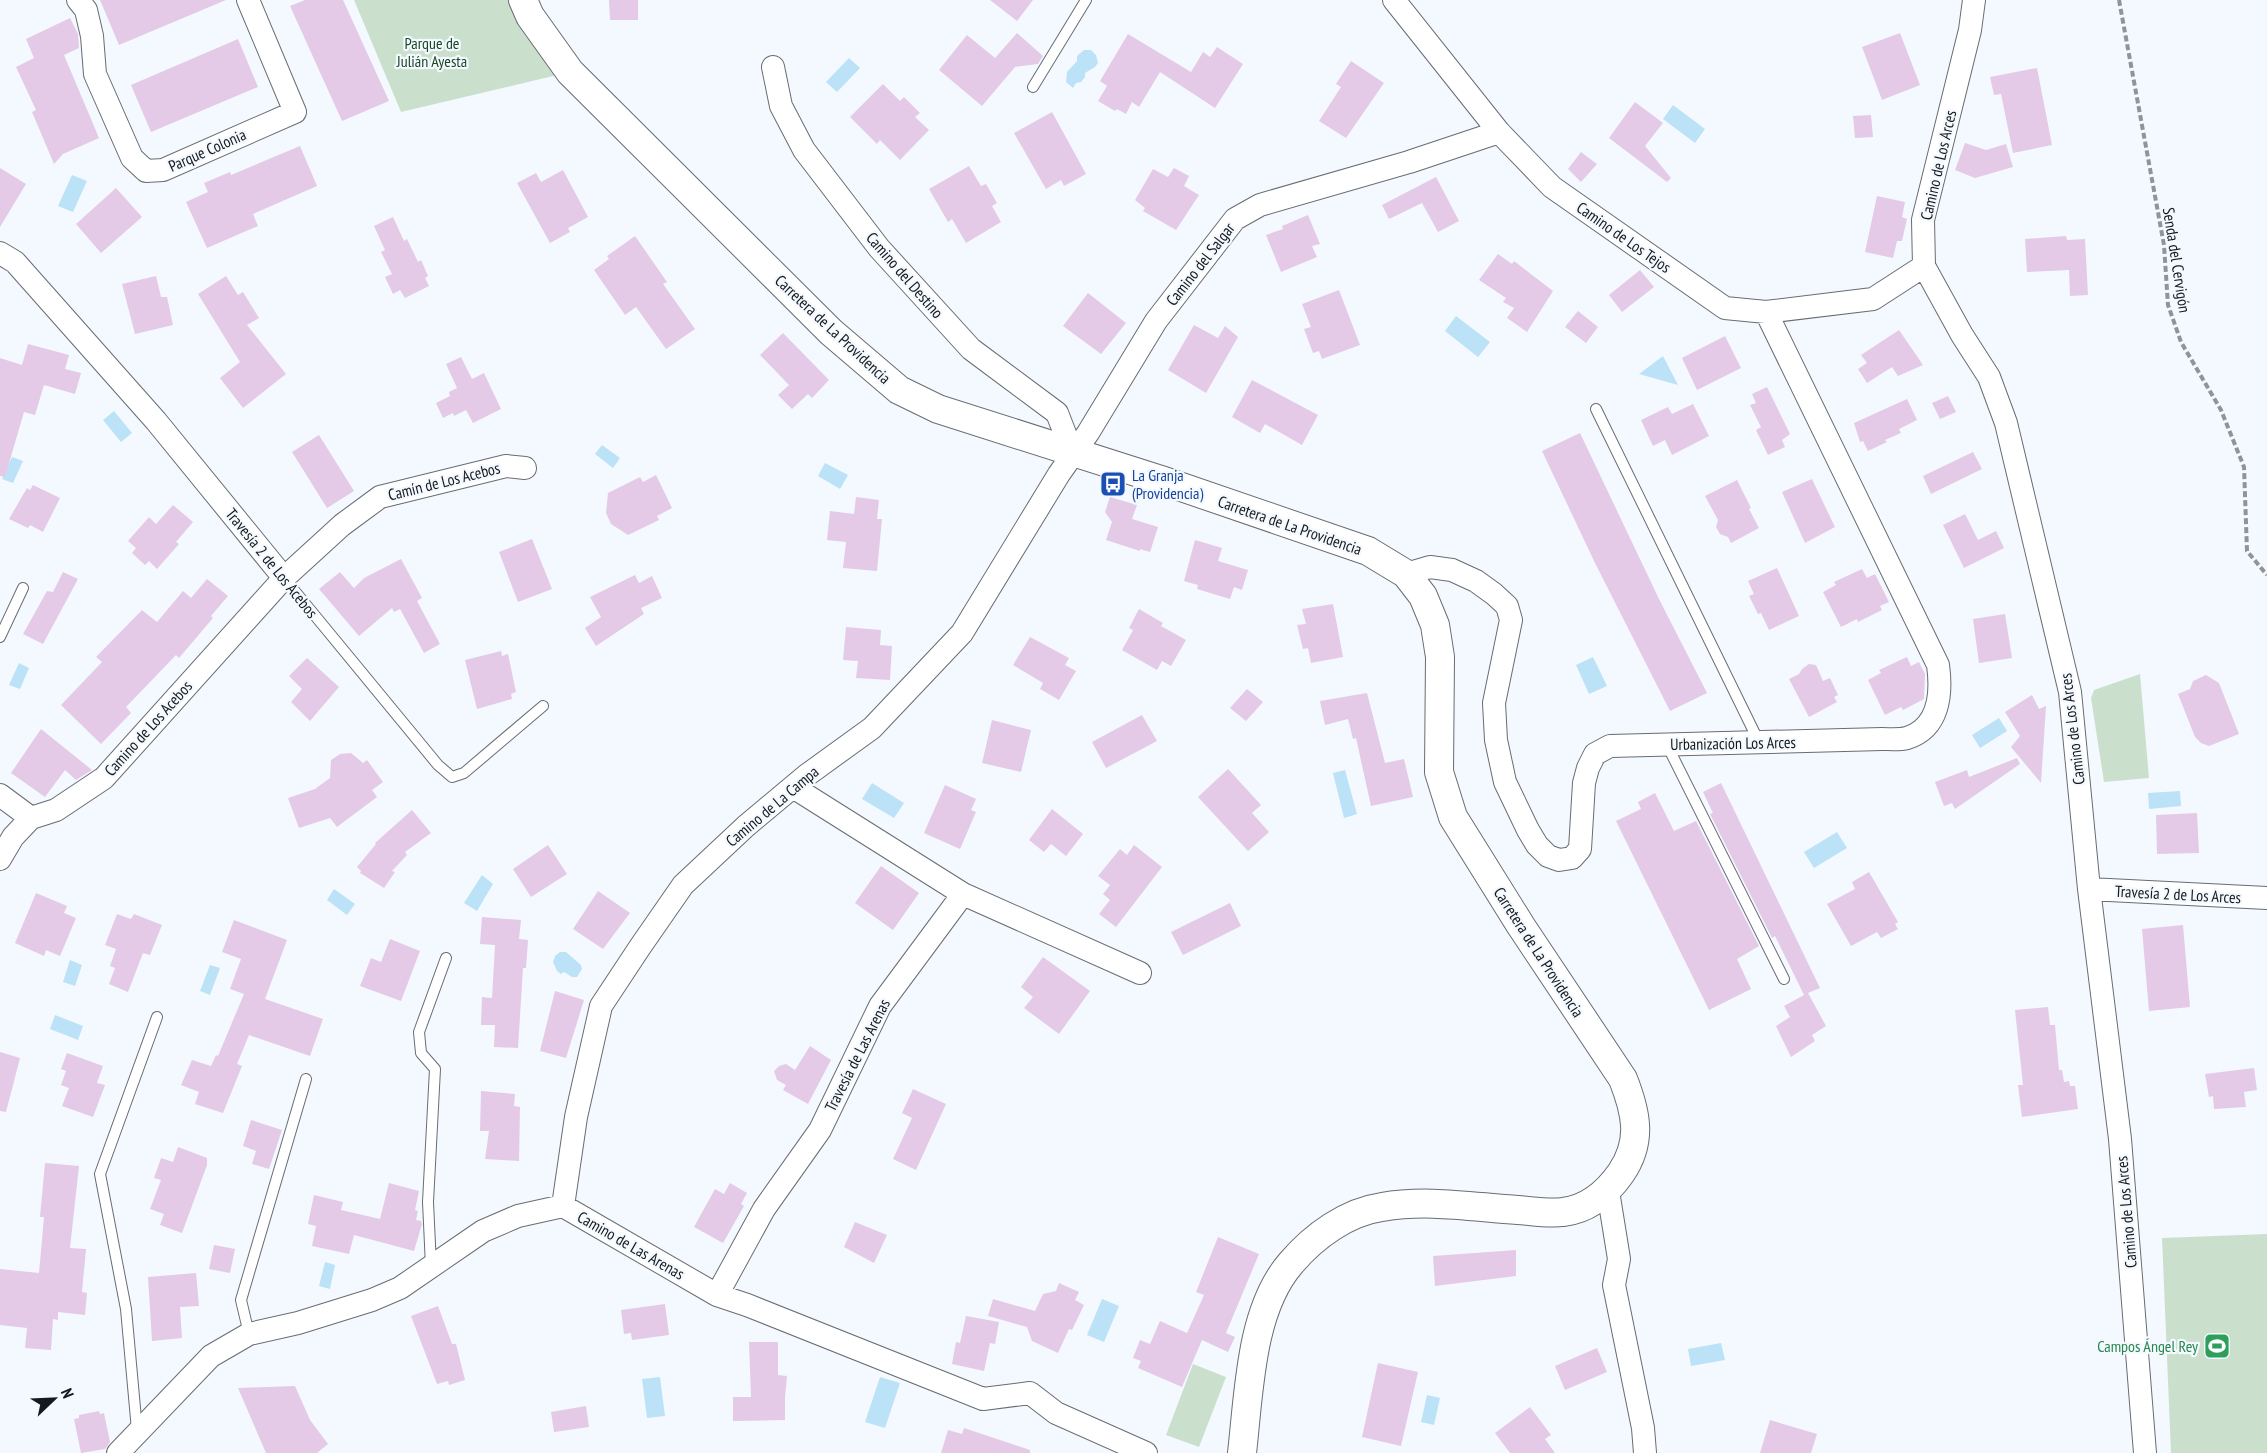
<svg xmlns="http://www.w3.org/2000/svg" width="2267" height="1453" font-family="'PT Sans Narrow',sans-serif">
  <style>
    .green { fill: #cae0cd }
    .water { fill: #bce2f7 }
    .building { fill: #e4cae7 }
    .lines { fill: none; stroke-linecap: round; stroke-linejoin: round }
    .service-casing { stroke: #676d72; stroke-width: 12 }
    .minor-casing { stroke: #676d72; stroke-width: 24 }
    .tertiary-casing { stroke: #676d72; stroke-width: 30 }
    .path { stroke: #909498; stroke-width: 4; stroke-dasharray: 6 3; stroke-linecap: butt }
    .service { stroke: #fff; stroke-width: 10 }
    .minor { stroke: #fff; stroke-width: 22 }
    .tertiary { stroke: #fff; stroke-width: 28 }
    .labels { text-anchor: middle; stroke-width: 4.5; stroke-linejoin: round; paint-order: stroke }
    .park-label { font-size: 16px; fill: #194824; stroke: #f3f9fe }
    .street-label { font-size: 16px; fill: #16191b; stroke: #f3f9fe }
    .transit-label { font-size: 16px; fill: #164399; stroke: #f3f9fe; text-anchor: start }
    .leisure-label { font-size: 16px; fill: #27864d; stroke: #f3f9fe; text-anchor: end }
  </style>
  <rect width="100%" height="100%" fill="#f3f9fe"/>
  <path class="green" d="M354 0H523L570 72 401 112Z
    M2140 674 2149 778 2104 782 2091 698 2094 690Z
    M2267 1234V1453H2171L2162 1238Z
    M1193 1364 1226 1377 1199 1447 1166 1435Z"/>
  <path class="water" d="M1084 50H1091L1096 55 1098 63 1095 67 1085 73V77L1081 82 1076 83 1073 88 1066 82 1067 72 1077 61V56Z
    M849 58 860 68 837 92 826 82Z
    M1673 105 1705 129 1695 143 1663 119Z
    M72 175 87 181 73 212 58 206Z
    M1456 316 1490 342 1478 357 1445 331Z
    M1663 356 1678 385 1639 374Z
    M114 411 132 433 121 442 103 420Z
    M602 445 620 458 613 468 595 454Z
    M12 457 23 461 13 483 2 479Z
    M825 463 848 475 840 489 818 476Z
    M1593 657 1607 686 1589 694 1576 665Z
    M19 663 29 668 20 689 9 685Z
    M1999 718 2007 731 1980 748 1972 735Z
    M1345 770 1357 814 1344 818 1333 773Z
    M872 783 904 803 894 818 862 799Z
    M2180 791 2181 806 2149 809 2148 793Z
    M1837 832 1847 848 1814 868 1804 852Z
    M482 875 493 884 477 911 464 903Z
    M334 889 355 904 347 915 327 900Z
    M560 952H566L581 965 582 969 577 977H572L564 972 561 974 557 971 553 962 555 956Z
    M70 960 82 965 75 986 63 982Z
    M210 965 220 968 210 995 200 991Z
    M55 1015 83 1026 78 1040 50 1029Z
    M325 1262 335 1265 330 1289 319 1286Z
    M1102 1299 1119 1306 1104 1342 1087 1335Z
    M1721 1343 1725 1360 1691 1366 1688 1349Z
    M660 1377 665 1416 647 1418 642 1379Z
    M880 1377 900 1383 885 1428 865 1422Z
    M1427 1395 1440 1398 1434 1425 1421 1422Z"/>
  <path class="building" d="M100 0H226L119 45Z
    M305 0H343L389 101 342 121 290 6Z
    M609 0H638V20H610Z
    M990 0H1033L1017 21Z
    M70 18 78 34 79 48 64 55 99 138 63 154 54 164 32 112 36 110 16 67 34 58 26 39Z
    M1017 33 1043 56 1038 64 1015 67 982 106 939 70 967 35 995 58Z
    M1900 33 1920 85 1882 100 1862 47Z
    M1128 34 1191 72 1203 52 1210 57 1217 47 1243 64 1215 108 1160 72 1139 107 1132 102 1126 114 1117 109 1115 111 1098 101 1107 86 1100 81Z
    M238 39 258 87 151 132 131 85Z
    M1351 61 1384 83 1346 138 1319 121 1341 87 1336 84Z
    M2037 68 2052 145 2013 153 2001 94 1994 95 1990 77Z
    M883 84 900 101 904 97 920 113 915 117 929 130 900 160 880 140 877 144 850 117Z
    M1635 102 1663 123 1645 146 1671 178 1667 182 1609 138Z
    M1052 112 1086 174 1064 186 1061 180 1046 189 1014 133Z
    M1871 115 1873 137 1855 138 1853 116Z
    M1965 143 1986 150 2006 144 2013 167 1975 178 1955 170Z
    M300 146 317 186 253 214 258 226 207 248 186 202 208 192 204 183 230 172 231 175Z
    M1581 152 1597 164 1581 182 1568 169Z
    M969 166 981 186 986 184 997 203 992 206 1001 222 966 243 952 219 948 222 929 189Z
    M0 168 26 184 0 227Z
    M1174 168 1189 176 1184 186 1199 195 1176 230 1143 211 1145 208 1135 200 1153 169 1168 177Z
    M563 170 588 217 568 228 570 232 550 243 517 183 536 173 541 182Z
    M1436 177 1459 221 1438 232 1422 203 1389 219 1382 205Z
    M116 188 142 217 101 253 76 224Z
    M1877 196 1905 202 1902 217 1907 219 1902 241H1897L1893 258 1865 252Z
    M1308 215 1320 244 1312 246 1317 257 1281 272 1266 235 1283 229 1282 226Z
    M393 217 404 241 407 239 418 262 421 260 428 276 425 278 429 286 405 298 400 290 393 294 385 277 392 274 381 252 385 250 374 226Z
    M635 236 667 282 663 284 695 329 666 349 636 307 625 315 594 270 609 259 607 256Z
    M2066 236 2067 240 2085 239 2088 295 2070 296 2069 270 2027 272 2025 239Z
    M1498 254 1512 264 1514 261 1553 291 1527 332 1507 318 1514 308 1503 302 1506 298 1479 280Z
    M1640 270 1654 287 1622 312 1609 295Z
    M156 276 161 297H167L173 325 135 334 122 284Z
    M226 276 238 295 243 292 259 318 247 325 286 374 243 408 220 378 240 362 198 294Z
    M1339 290 1360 345 1322 359 1319 351 1313 353 1304 329 1311 327 1302 304Z
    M1088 293 1126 323 1101 354 1063 326Z
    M1578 311 1598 327 1586 343 1565 327Z
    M1194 325 1218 338 1225 326 1238 337 1206 393 1168 370Z
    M1899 330 1923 365 1898 376 1892 367 1867 383 1858 369 1867 363 1861 355Z
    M783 333 829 380 812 398 808 394 792 409 778 395 789 385 760 355Z
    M1725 336 1741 368 1697 390 1682 358Z
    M28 344 69 355 65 369 81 373 75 394 44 385 35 415 24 412 5 477 0 476V358L22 365Z
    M461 357 472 379 484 373 501 409 473 423 466 410 454 416 453 413 443 418 436 403 450 396 449 392 457 388 446 364Z
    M1252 380 1318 415 1302 445 1265 424 1260 433 1232 417Z
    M1767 387 1790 434 1782 440 1785 447 1768 455 1756 430 1761 427 1750 405 1756 403 1752 394Z
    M1948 396 1956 412 1940 419 1932 403Z
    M1907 399 1917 420 1899 429 1901 433 1885 440 1887 442 1868 451 1863 441 1860 442 1854 423Z
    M1693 404 1709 436 1672 455 1665 440 1653 446 1641 420 1668 407 1672 414Z
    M1580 433 1659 599 1707 693 1670 711 1595 563 1542 451Z
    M319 435 354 491 327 508 292 452Z
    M1973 452 1982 469 1931 494 1923 476Z
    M656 475 672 508 657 516 659 520 628 535 611 524 606 513 608 493 640 477 643 482Z
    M1812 479 1835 527 1805 543 1782 492Z
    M1737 480 1751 508 1749 509 1759 528 1731 543 1728 537 1720 534 1716 527 1718 520 1705 496Z
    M33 485 60 498 43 532 30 525 28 528 9 519 27 488 30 490Z
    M856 497 879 500 877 519H882L877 571 843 568 846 542 827 540 830 511 854 514Z
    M1110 497 1137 505 1132 519 1158 527 1150 552 1140 549V551L1106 540 1112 522 1105 512Z
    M173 505 193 522 176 542 179 544 157 569 149 561 145 565 132 553 136 548 128 541 149 517 156 524Z
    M1965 514 1978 540 1996 531 2004 548 1964 568 1943 525Z
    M532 539 552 589 518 602 499 552Z
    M1195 540 1222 548 1218 561 1248 570 1242 590 1234 587 1230 599 1197 589 1198 585 1184 581Z
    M401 559 422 598 417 601 440 644 424 653 400 609 394 612 392 608 359 636 319 589 340 572 354 588 364 578Z
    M1777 568 1799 616 1769 630 1761 613 1758 614 1749 596 1754 594 1748 581Z
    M1862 569 1867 578 1875 574 1889 602 1880 606 1882 610 1858 622 1857 619 1841 627 1823 592 1836 585 1834 582Z
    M63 572 78 579 43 644 23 634 47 591 53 592Z
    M635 575 639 583 652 576 662 598 641 608 644 614 596 646 585 628 601 617 590 597Z
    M207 579 228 596 211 616 213 618 179 658 176 655 126 707 131 713 101 744 61 705 102 662 96 657 142 610 157 622 183 591 191 598Z
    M1333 604 1343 657 1311 663 1308 648 1303 649 1297 625 1306 624 1302 609Z
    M1139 609 1163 623 1161 626 1186 640 1171 666 1162 661 1157 670 1122 650 1133 630 1129 628Z
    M2005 614 2012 658 1979 663 1973 619Z
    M846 627 881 630 880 645 892 646 890 680 856 678 858 661 843 660Z
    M1030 637 1069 658 1065 665 1076 671 1059 700 1040 689 1043 683 1013 665Z
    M501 651 502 656 508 654 516 692 511 694 512 699 477 709 465 660Z
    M1907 657 1911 666 1919 662 1925 674 1924 699 1903 710 1901 707 1885 715 1868 680 1881 673 1879 670Z
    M307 658 339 687 310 721 291 702 302 689 289 676Z
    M1809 664 1816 665 1823 681 1830 678 1838 695 1834 697 1837 702 1809 717 1789 679 1799 674 1802 669Z
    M2206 675 2219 683 2239 734 2209 746 2201 743 2195 737 2178 694 2190 689 2193 681Z
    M1247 689 1263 702 1246 721 1230 708Z
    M1367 693 1385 763 1404 759 1413 797 1371 806 1356 738 1353 739 1348 719 1325 725 1320 701Z
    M2032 695 2039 709 2046 706 2041 783 2011 747 2020 736 2005 712Z
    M1142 715 1157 741 1106 768 1092 742Z
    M992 720 1031 730 1021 772 982 763Z
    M41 729 92 770 76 780 65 770 45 797 11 773Z
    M351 753 363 763 367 760 383 782 372 790 377 797 337 827 330 818 299 828 288 798 315 789 330 778 331 760 340 754Z
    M2017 758 2020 764 1955 809 1952 803 1944 806 1935 782 1967 770 1969 777Z
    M1228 769 1261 805 1252 813 1269 832 1248 851 1198 797Z
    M1721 783 1820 988 1808 993 1826 1026 1812 1035 1815 1041 1791 1057 1776 1026 1790 1017 1784 1006 1804 995 1775 936 1772 938 1710 814 1713 813 1703 792Z
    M945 785 976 799 971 810 976 812 960 849 924 833Z
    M1655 793 1674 831 1696 821 1759 946 1737 959 1751 989 1709 1010 1616 821 1641 809 1638 802Z
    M1052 809 1083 834 1066 856 1051 844 1044 852 1029 840Z
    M412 810 431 833 405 852 407 855 392 871 395 872 384 888 360 873 361 871 357 867 376 844 375 843Z
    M2197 813 2199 853 2157 854 2156 815Z
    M548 845 567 874 531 897 513 869Z
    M1134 845 1162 867 1116 927 1099 914 1110 900 1103 894 1110 885 1098 876 1120 849 1127 855Z
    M881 866 919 893 893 930 855 903Z
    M1869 872 1898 922 1895 924 1898 929 1881 938 1877 932 1851 946 1827 904 1855 889 1852 882Z
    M598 891 630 913 603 949 573 929Z
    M36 893 67 906 64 913 76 918 60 956 46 950 44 956 15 943Z
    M1230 903 1241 926 1183 955 1171 932Z
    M117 914 131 919 134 914 162 925 150 955 143 953 128 992 109 984 115 968 110 966 116 949 105 945Z
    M482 917 521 920 519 939 528 940 526 968H523L518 1048 494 1047 495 1025H481L482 997 492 998 495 945 480 944Z
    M234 920 287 940 265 999 323 1019 310 1056 249 1035 237 1064 242 1066 223 1113 195 1104 199 1092 181 1085 192 1060 211 1066 216 1055 218 1056 244 994 230 989 241 959 222 952Z
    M2183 925 2190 1007 2149 1011 2142 929Z
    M390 939 420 951 401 1001 360 986 371 958 381 962Z
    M1043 957 1090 991 1059 1034 1024 1008 1033 997 1021 987Z
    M555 991 584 1000 566 1058 540 1051Z
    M2048 1007 2050 1025H2055L2059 1070H2062L2064 1082 2069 1081 2070 1086H2075L2078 1109 2022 1117 2018 1085H2023L2015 1010Z
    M810 1046 831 1060 808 1104 783 1090 786 1085 777 1080 774 1071 779 1066 786 1064 795 1070Z
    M0 1052 20 1058 6 1112 0 1111Z
    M67 1053 103 1066 97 1083 105 1085 93 1117 62 1106 69 1088 61 1085 66 1071 61 1069Z
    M2254 1068 2257 1090 2244 1092 2246 1107 2214 1109 2213 1096 2209 1097 2205 1074Z
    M913 1089 946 1104 916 1170 893 1159 912 1118 902 1113Z
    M481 1091 515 1094 514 1106 520 1107 519 1161 485 1159 489 1131H480Z
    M251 1120 282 1130 269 1169 252 1164 256 1151 243 1146Z
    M178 1147 207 1158V1165L182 1233 160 1225 164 1214 150 1209 161 1180 154 1178 161 1158 173 1162Z
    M45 1163 79 1166 70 1248 86 1249 82 1292 87 1293 85 1315 58 1312V1320L53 1319 51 1350 25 1348 27 1328 0 1325V1269L39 1273 44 1217H40Z
    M389 1183 419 1191 415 1210 418 1211 416 1220 421 1221 422 1224 414 1251 354 1235 349 1254 312 1246 316 1226 308 1224 314 1195 343 1202 341 1210 380 1219Z
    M730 1183 747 1193 741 1204 744 1206 723 1243 694 1227 715 1189 724 1194Z
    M855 1222 887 1235 874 1263 844 1247Z
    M1218 1237 1259 1254 1226 1333 1235 1337 1228 1352 1202 1340 1182 1387 1138 1368 1141 1361 1133 1358 1140 1340 1150 1344 1160 1321 1187 1333 1204 1295 1196 1292Z
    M214 1245 235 1249 230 1273 209 1269Z
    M1516 1250V1276L1435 1286 1433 1256Z
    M196 1273 199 1306 180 1307 182 1338 152 1341 148 1277Z
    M1059 1283 1079 1292 1075 1300 1084 1305 1072 1330 1069 1329 1058 1353 1032 1341 1027 1327 988 1316 993 1299 1035 1311 1043 1294 1056 1291Z
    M665 1304 669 1335 632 1340 631 1333 624 1334 621 1310Z
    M438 1306 452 1344H456L465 1380 449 1385 448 1381 437 1384 411 1316Z
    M966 1316 999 1322 995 1344 990 1343 984 1371 952 1364 956 1342 960 1343Z
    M749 1342H778V1375L787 1376 785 1397V1420L733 1421V1397H751Z
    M1597 1348 1607 1372 1565 1390 1555 1366Z
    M1378 1363 1418 1372 1401 1446 1362 1437Z
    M295 1386 310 1420 328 1444 317 1453H266L238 1388Z
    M586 1406 589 1427 554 1432 551 1412Z
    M1530 1407 1551 1435 1545 1439 1555 1453H1510L1495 1433Z
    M99 1411 100 1414 104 1413 110 1442 105 1449 81 1453 74 1419 79 1418V1415Z
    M1770 1420 1817 1434 1811 1453H1760Z
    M964 1428 1030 1450V1453H941L948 1430 962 1434Z"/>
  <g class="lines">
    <defs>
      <path id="service" d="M1033 87 1086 0
        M1596 409 1759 742
        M284 578 438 765 452 777 464 773 543 706
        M0 637 23 588
        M1667 745 1784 979
        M431 1266 428 1202 435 1069 421 1053 419 1032 446 958
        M249 1334 241 1300 306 1079
        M137 1430 126 1309 100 1174 157 1017"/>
      <path id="minor" d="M78 0 86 10 92 36 95 74 132 158 146 171 163 170 295 112 248 0
        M1394 0 1499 132 1552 187 1725 308 1766 312 1873 299 1924 266
        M1974 0 1970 30 1923 220 1924 266 1962 335 1989 377 2006 423 2070 692 2089 889 2120 1139 2145 1453
        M773 67 781 106 804 150 879 248 971 349 1057 413 1073 454
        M0 253 15 262 156 421 284 578
        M1406 574 1430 567 1452 570 1476 581 1494 594 1507 606 1511 620 1494 703 1496 740 1505 782 1528 830 1537 845 1548 856 1559 860 1572 858 1580 849 1584 783 1588 768 1595 754 1610 746 1882 739C1890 739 1899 740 1907 738 1939 728 1942 694 1938 665L1766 312
        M793 787 963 894
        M0 795 31 818
        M0 859 13 837 31 818 56 810 104 778 284 578 342 525 380 497 506 466 525 468
        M2089 889 2267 898
        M1608 1191 1619 1259 1614 1285 1643 1428 1645 1453
        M563 1206 576 1117 601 1006 640 947 683 885 746 826 807 775 872 728 962 633 1059 474 1088 433 1156 321 1235 219 1260 205 1409 162 1499 132
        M717 1295 764 1209 820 1130 880 1006 963 894 1140 973
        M118 1453 211 1356 249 1334 298 1323 372 1300 400 1288 483 1231 518 1216 563 1206 717 1295 747 1305 983 1399 1030 1393 1056 1413 1146 1453"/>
      <path id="tertiary" d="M523 0 530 16 570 72 831 332 899 390 938 409 1161 480 1368 551 1406 574 1423 596 1435 625 1440 657 1439 772 1453 817 1521 926 1623 1079C1636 1112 1643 1141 1621 1173 1607 1193 1589 1209 1563 1212 1549 1214 1532 1211 1518 1210 1472 1207 1427 1199 1382 1207 1347 1212 1314 1236 1291 1263 1250 1310 1249 1393 1242 1453"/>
    </defs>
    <use href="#service" class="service-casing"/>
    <use href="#minor" class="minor-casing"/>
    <use href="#tertiary" class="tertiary-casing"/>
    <path class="path" d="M2119 0 2164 245 2168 305 2181 342 2221 410 2244 467 2247 551 2267 575"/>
    <use href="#service" class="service"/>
    <use href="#minor" class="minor"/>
    <use href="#tertiary" class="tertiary"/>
  </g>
  <defs>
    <symbol id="bus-square" viewBox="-11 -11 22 22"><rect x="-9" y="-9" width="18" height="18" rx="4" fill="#1a4fb4" stroke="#f3f9fe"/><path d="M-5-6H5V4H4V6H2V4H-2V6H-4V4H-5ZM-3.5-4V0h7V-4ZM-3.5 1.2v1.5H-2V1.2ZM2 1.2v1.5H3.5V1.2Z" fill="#fff"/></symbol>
    <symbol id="stadium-square" viewBox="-11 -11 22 22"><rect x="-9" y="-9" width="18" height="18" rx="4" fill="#2e9e5b" stroke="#f3f9fe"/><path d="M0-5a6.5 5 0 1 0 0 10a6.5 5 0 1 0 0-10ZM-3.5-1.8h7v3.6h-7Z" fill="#fff"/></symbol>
  </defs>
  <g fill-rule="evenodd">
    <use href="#bus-square" x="1098" y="469" width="30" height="30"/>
    <use href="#stadium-square" x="2202" y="1331" width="30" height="30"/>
  </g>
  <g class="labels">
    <g class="park-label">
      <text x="432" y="49">Parque de<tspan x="432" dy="18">Julián Ayesta</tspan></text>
    </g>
    <g class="street-label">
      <text transform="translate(207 150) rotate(-24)" y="6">Parque Colonia</text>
      <text transform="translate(1938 165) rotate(-77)" y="6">Camino de Los Arces</text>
      <text transform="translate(1624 237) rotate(35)" y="6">Camino de Los Tejos</text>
      <text transform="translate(2177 260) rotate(81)" y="6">Senda del Cervigón</text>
      <text transform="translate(1200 264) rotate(-52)" y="6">Camino del Salgar</text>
      <text transform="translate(905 275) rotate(49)" y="6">Camino del Destino</text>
      <text transform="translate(833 329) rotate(43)" y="6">Carretera de La Providencia</text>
      <text transform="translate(444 481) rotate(-14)" y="6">Camín de Los Acebos</text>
      <text transform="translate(1290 525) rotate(19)" y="6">Carretera de La Providencia</text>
      <text transform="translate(272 563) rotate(51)" y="6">Travesía 2 de Los Acebos</text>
      <text transform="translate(148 728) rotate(-48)" y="6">Camino de Los Acebos</text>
      <text transform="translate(2072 729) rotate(-97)" y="6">Camino de Los Arces</text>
      <text transform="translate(1733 743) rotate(-1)" y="6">Urbanización Los Arces</text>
      <text transform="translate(772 806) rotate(-40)" y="6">Camino de La Campa</text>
      <text transform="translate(2178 894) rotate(3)" y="6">Travesía 2 de Los Arces</text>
      <text transform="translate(1539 952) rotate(57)" y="6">Carretera de La Providencia</text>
      <text transform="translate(857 1055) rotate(-63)" y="6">Travesía de Las Arenas</text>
      <text transform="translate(2126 1212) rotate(-95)" y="6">Camino de Los Arces</text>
      <text transform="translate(631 1245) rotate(30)" y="6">Camino de Las Arenas</text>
    </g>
    <g class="transit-label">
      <text x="1132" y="481">La Granja<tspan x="1132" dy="18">(Providencia)</tspan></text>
    </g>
    <g class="leisure-label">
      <text x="2198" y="1352">Campos Ángel Rey</text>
    </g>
  </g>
  <g transform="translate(54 1399) rotate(67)" stroke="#f3f9fe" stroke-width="4.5" paint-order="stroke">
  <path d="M0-4.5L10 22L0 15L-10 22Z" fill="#16191b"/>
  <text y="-9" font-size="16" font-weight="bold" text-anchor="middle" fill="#16191b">N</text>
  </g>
</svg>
